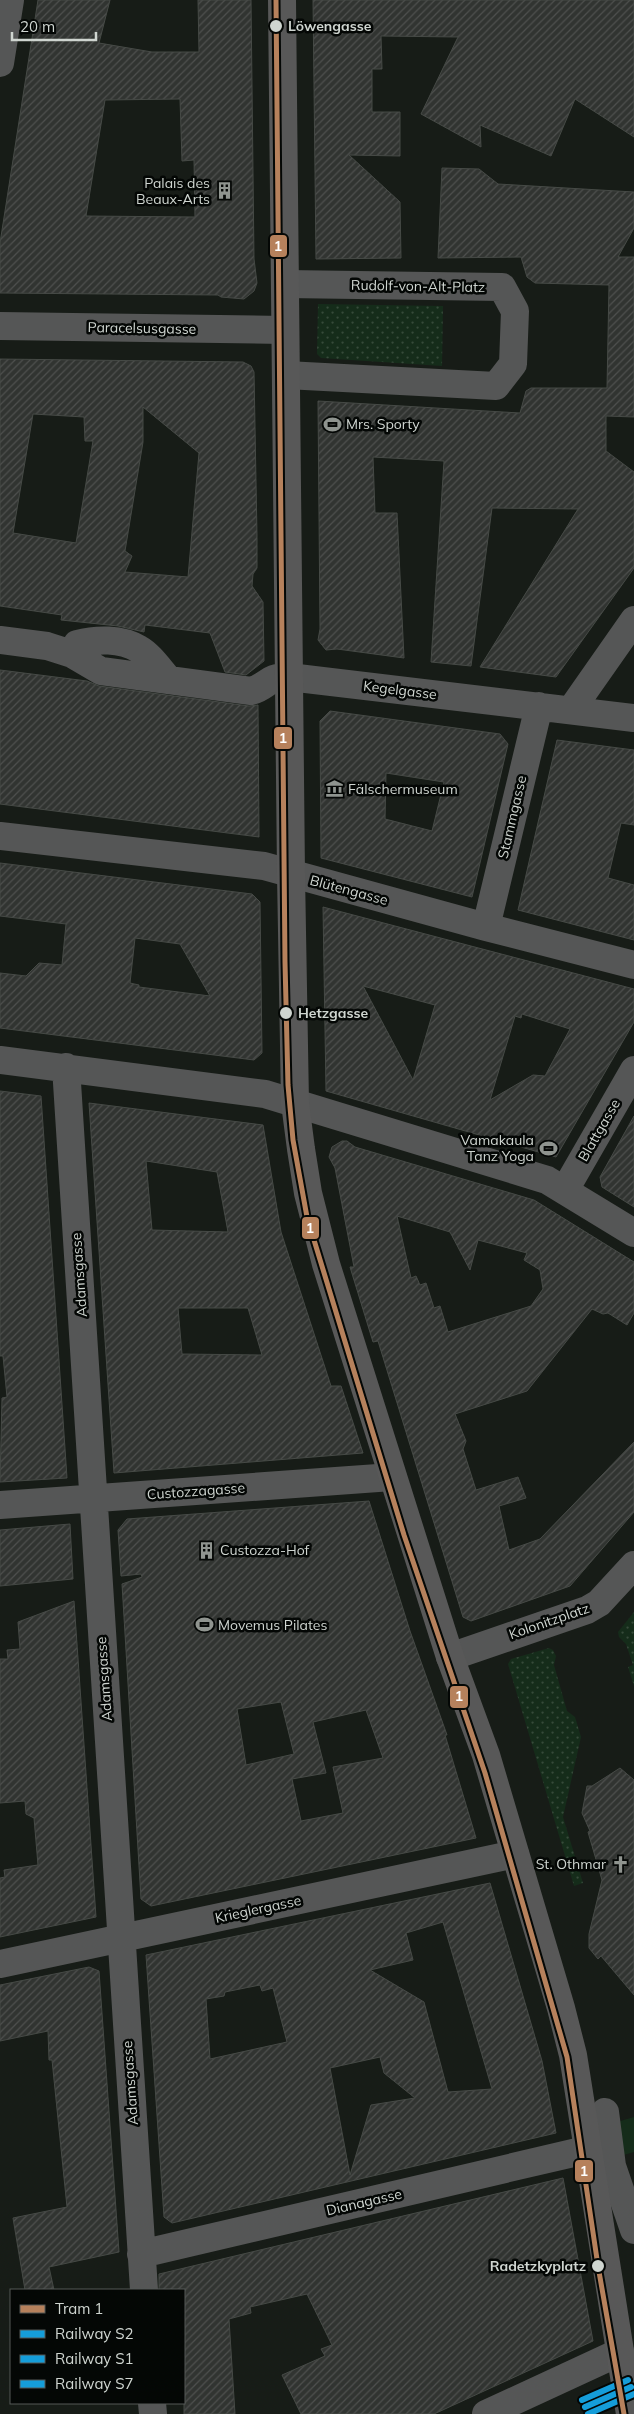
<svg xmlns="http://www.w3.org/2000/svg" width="634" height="2414" font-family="Mulish,sans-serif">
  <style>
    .grass { fill: url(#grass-dots) }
    .pitch { fill: #152c1a }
    .building { fill: url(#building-hatch); stroke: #464a46; fill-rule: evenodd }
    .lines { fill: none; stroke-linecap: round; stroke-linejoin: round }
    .street { stroke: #555656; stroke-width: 28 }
    .secondary { stroke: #585858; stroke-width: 28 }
    .rail-1-casing { stroke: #040705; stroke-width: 10 }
    .rail-2-casing { stroke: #040705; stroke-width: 10 }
    .rail-3-casing { stroke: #040705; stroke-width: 10 }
    .rail-1 { stroke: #159dd9; stroke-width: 6 }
    .rail-2 { stroke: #159dd9; stroke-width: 6 }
    .rail-3 { stroke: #159dd9; stroke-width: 6 }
    .tram-1-casing { stroke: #040705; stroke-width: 9 }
    .tram-1 { stroke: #b6815c; stroke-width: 5 }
    .stop-dot { fill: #cfd5d0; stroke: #040705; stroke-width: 2 }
    .labels { text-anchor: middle; stroke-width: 5; stroke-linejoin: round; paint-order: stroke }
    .stop-label { font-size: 14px; font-weight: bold; fill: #cfd5d0; stroke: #040705; text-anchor: start }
    .poi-label { font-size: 14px; fill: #cfd5d0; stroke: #040705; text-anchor: start }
    .street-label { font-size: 14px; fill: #cfd5d0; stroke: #040705 }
    .line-badge { stroke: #040705; stroke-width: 2 }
    .badge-label { font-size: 14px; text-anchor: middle; font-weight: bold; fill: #fff }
  </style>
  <defs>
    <pattern id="grass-dots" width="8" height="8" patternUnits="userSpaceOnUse" patternTransform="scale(1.25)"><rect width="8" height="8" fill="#152c1a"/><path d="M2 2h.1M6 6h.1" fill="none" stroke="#364a3a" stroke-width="1.8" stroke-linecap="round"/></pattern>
    <pattern id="building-hatch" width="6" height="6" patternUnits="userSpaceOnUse" patternTransform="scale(1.25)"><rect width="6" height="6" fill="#313431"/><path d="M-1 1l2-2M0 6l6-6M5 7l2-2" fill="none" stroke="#4e504e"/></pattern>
  </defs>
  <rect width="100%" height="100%" fill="#171c17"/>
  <path class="grass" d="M318 304 443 306 442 366 321 358 317 354Z
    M634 1612V1686L628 1667 633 1665 626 1644 619 1637 618 1632Z
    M549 1648 553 1650 556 1656 554 1665 567 1711 575 1717 581 1737 563 1817 583 1883 574 1886 508 1664 511 1659Z"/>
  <path class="pitch" d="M634 2117V2152L620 2156 610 2124Z"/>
  <path class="building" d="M38 0H110L99 43 152 52H199L198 0H251L254 259 257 283 254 291 244 299 221 297 218 295 0 293V243ZM180 99 182 161 194 160 195 217 86 216 105 100Z
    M313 0H634V137L575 99 551 156 480 125 481 147 421 114 458 37 381 36 382 69H372V112H400V156L349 155 400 202 401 258 316 259Z
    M442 168 479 169 498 184 634 192V228L618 257H634V417L606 416V451L634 472V568L556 677 480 667 578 509 492 508 471 666 431 662 444 461 373 457 375 513H397L404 658 337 649 326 650 318 640 320 629 318 401 520 413 526 391 531 388H607L609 285 535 283 527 277 521 257 438 258Z
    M0 359 243 362 251 366 254 372 257 536V568L253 574 252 586 263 602 264 661 246 675 225 672 210 633 145 625 144 632 118 626 61 620 62 615 0 606ZM143 407 199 453 188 577 125 572 132 556 125 551 143 442ZM33 414 84 417 85 441H93L76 543 13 533Z
    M0 670 87 681 99 686 249 706 258 705 259 837 0 804Z
    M330 711 500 734 508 744 472 897 321 858 320 721ZM386 773 444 782 432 831 385 819Z
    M557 740 634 750V825L621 823 608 878 634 885V940L518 910Z
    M0 863 252 894 260 902 262 1053 254 1060 0 1028V973L26 976 39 963 62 965 66 924 0 916ZM135 938 180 944 210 996 139 987V985L130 983Z
    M323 907 634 989V1022L556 1157 326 1091ZM363 986 435 1005 413 1080ZM522 1014 570 1029 545 1076 533 1075 490 1100 515 1016 521 1018Z
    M0 1091 41 1096 67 1478 0 1482 2 1398 7 1397 3 1356H0Z
    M89 1103 263 1125 281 1232 331 1386H341L363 1453 114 1473ZM146 1161 217 1172 228 1232 152 1230ZM178 1308H248L262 1355 182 1354Z
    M634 1116V1207L602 1187 600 1177Z
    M342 1141H347L355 1147 534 1200 634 1262V1313L627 1325 608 1313 603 1314 592 1309 527 1391 455 1414 466 1441 463 1449 476 1490 518 1477 526 1498 499 1506 509 1550 540 1539 634 1442V1512L570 1586 471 1621 463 1617 378 1341 373 1342 350 1267H354L335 1168 329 1157 332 1147ZM397 1216 450 1232 470 1270 478 1240 527 1253 524 1260 540 1270 543 1289 531 1306 448 1332 440 1306 434 1308 426 1283 420 1285 416 1276 411 1278Z
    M369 1501 410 1631 447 1735H445L476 1838 151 1906 141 1899 122 1584 142 1577 141 1574 121 1576 118 1530 127 1519ZM281 1702 294 1754 246 1765 237 1709ZM366 1710 383 1758 333 1767 343 1813 301 1821 292 1779 326 1773 313 1722Z
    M70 1524 73 1579 0 1586V1530Z
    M74 1601 96 1917 0 1937V1878L5 1877 4 1870 38 1865 34 1818 26 1814 25 1801 0 1803V1659H8L7 1650 20 1649 18 1622Z
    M620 1768 634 1780V1995L601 1956 598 1959 589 1948V1934L602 1880 588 1832 590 1831 582 1813 587 1786H592Z
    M490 1883 542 2061 556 2133 172 2223 164 2217 146 1955ZM443 1922 458 1973 492 2089 448 2092 424 2002 370 1970 413 1960 406 1933ZM260 1985 262 1991 273 1988 287 2042 210 2059 206 1999 224 1996 225 1992ZM380 2057 384 2073 415 2098 371 2105 350 2175 330 2068Z
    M89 1967 99 1971 119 2252 49 2267 54 2290H25L13 2218 67 2207 52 2060H49L48 2031 0 2041V1985Z
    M563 2178 593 2341 434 2414H301L282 2375 325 2356 321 2349 332 2345 307 2294 250 2307 251 2313 229 2319 235 2414H184V2290H159V2274Z"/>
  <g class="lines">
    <path class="street" d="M0 63 10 0
      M285 284 502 287 515 311 513 364 496 386 286 375
      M0 326 284 330
      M0 640 47 646 72 654 101 671 251 691C269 686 265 677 289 677L634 718
      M72 654 77 644C96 639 121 638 139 649 150 655 160 670 169 680
      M571 710 634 620
      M0 836 264 866 486 927 634 965
      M486 927 539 706
      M0 1060 265 1094 547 1180 634 1233
      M66 1067 144 2290
      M565 1190 634 1070
      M0 1505 392 1477
      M450 1657 587 1610 599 1603 634 1565
      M0 1964 515 1854
      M605 2112 612 2166 634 2230
      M141 2254 586 2150
      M152 2403 153 2414
      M486 2414 620 2352"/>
    <path class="secondary" d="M282 0 291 874 295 1103 301 1149 308 1193 326 1264 450 1657 486 1755 561 2008 573 2055 630 2414"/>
    <defs>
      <path id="rail-1" d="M588 2414 634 2394"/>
      <path id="rail-2" d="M585 2407 631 2387"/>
      <path id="rail-3" d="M582 2400 628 2380"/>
    </defs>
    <use href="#rail-1" class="rail-1-casing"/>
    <use href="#rail-2" class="rail-2-casing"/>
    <use href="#rail-3" class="rail-3-casing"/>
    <use href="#rail-1" class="rail-1"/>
    <use href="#rail-2" class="rail-2"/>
    <use href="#rail-3" class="rail-3"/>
    <defs>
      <path id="tram-1" d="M276 0 285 962 288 1085 293 1140 307 1217 404 1535 485 1773 567 2057 598 2266 624 2414"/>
    </defs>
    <use href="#tram-1" class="tram-1-casing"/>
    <use href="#tram-1" class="tram-1"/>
  </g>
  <defs>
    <symbol id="building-bare" viewBox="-9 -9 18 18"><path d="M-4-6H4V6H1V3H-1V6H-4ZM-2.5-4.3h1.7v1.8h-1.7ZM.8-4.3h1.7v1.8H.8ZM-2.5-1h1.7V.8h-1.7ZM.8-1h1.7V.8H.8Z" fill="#8f948f" stroke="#040705" stroke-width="2.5" paint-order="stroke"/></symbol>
    <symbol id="stadium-bare" viewBox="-9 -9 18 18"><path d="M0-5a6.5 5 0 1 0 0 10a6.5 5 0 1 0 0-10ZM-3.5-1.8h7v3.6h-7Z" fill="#8f948f" stroke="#040705" stroke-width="2.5" paint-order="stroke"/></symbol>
    <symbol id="museum-bare" viewBox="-9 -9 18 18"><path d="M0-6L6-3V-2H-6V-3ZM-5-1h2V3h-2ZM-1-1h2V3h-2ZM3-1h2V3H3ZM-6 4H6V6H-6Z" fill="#8f948f" stroke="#040705" stroke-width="2.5" paint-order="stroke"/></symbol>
    <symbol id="church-bare" viewBox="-9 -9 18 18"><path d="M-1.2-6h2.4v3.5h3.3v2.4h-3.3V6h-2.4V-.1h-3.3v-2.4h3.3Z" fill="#8f948f" stroke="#040705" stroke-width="2.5" paint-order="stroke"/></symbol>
  </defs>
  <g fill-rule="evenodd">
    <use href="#building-bare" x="212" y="178" width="25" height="25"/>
    <use href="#stadium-bare" x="320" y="412" width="25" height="25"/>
    <use href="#museum-bare" x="322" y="776" width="25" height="25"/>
    <use href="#stadium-bare" x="536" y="1136" width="25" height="25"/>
    <use href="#building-bare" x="194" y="1538" width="25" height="25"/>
    <use href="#stadium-bare" x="192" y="1612" width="25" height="25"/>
    <use href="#church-bare" x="608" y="1852" width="25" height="25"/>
  </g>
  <g class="stop-dot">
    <circle cx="276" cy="26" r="7"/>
    <circle cx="286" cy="1013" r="7"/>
    <circle cx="598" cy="2266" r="7"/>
  </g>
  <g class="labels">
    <g class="stop-label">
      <text x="288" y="31">Löwengasse</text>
      <text x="298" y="1018">Hetzgasse</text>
      <text x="586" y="2271" text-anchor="end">Radetzkyplatz</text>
    </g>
    <g class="poi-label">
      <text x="210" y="188" text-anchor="end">Palais des<tspan x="210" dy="16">Beaux-Arts</tspan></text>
      <text x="346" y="429">Mrs. Sporty</text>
      <text x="348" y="794">Fälschermuseum</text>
      <text x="534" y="1145" text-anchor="end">Vamakaula<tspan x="534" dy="16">Tanz Yoga</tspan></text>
      <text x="220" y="1555">Custozza-Hof</text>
      <text x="218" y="1630">Movemus Pilates</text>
      <text x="606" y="1869" text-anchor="end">St. Othmar</text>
    </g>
    <g class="street-label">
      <text transform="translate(418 286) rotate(1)" y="5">Rudolf-von-Alt-Platz</text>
      <text transform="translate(142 328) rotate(1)" y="5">Paracelsusgasse</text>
      <text transform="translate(400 690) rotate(7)" y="5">Kegelgasse</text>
      <text transform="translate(512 817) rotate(-77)" y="5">Stammgasse</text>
      <text transform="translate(349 890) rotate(15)" y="5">Blütengasse</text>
      <text transform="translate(599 1130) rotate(-60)" y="5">Blattgasse</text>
      <text transform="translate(79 1275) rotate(-94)" y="5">Adamsgasse</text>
      <text transform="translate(196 1491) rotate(-4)" y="5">Custozzagasse</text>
      <text transform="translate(549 1621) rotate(-19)" y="5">Kolonitzplatz</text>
      <text transform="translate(104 1679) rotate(-94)" y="5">Adamsgasse</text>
      <text transform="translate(258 1909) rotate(-12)" y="5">Krieglergasse</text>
      <text transform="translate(130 2083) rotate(-94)" y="5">Adamsgasse</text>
      <text transform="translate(364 2202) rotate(-13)" y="5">Dianagasse</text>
    </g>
  </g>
  <g class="line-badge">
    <rect x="269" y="234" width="19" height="24" rx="5" fill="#b6815c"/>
    <rect x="273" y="726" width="20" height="24" rx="5" fill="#b6815c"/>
    <rect x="301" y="1216" width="19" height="24" rx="5" fill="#b6815c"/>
    <rect x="449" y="1685" width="20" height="24" rx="5" fill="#b6815c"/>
    <rect x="574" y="2159" width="20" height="24" rx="5" fill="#b6815c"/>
  </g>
  <g class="badge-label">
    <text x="278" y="251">1</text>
    <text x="283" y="743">1</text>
    <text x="310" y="1233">1</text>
    <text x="459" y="1701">1</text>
    <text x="584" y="2176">1</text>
  </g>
  <rect x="10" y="2289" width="175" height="115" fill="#040705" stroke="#555956"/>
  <rect x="20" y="2305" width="25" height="8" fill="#b6815c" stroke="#555956"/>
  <text x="55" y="2314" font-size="15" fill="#cfd5d0">Tram 1</text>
  <rect x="20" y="2330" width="25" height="8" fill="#159dd9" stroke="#555956"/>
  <text x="55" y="2339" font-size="15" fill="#cfd5d0">Railway S2</text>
  <rect x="20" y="2355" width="25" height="8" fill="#159dd9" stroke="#555956"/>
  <text x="55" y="2364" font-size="15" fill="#cfd5d0">Railway S1</text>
  <rect x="20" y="2380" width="25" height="8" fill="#159dd9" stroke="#555956"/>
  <text x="55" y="2389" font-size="15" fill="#cfd5d0">Railway S7</text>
  <path d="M12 32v8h84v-8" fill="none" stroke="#cfd5d0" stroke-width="2.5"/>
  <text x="20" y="32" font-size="15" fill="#cfd5d0" stroke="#040705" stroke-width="4" paint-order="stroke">20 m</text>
</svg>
